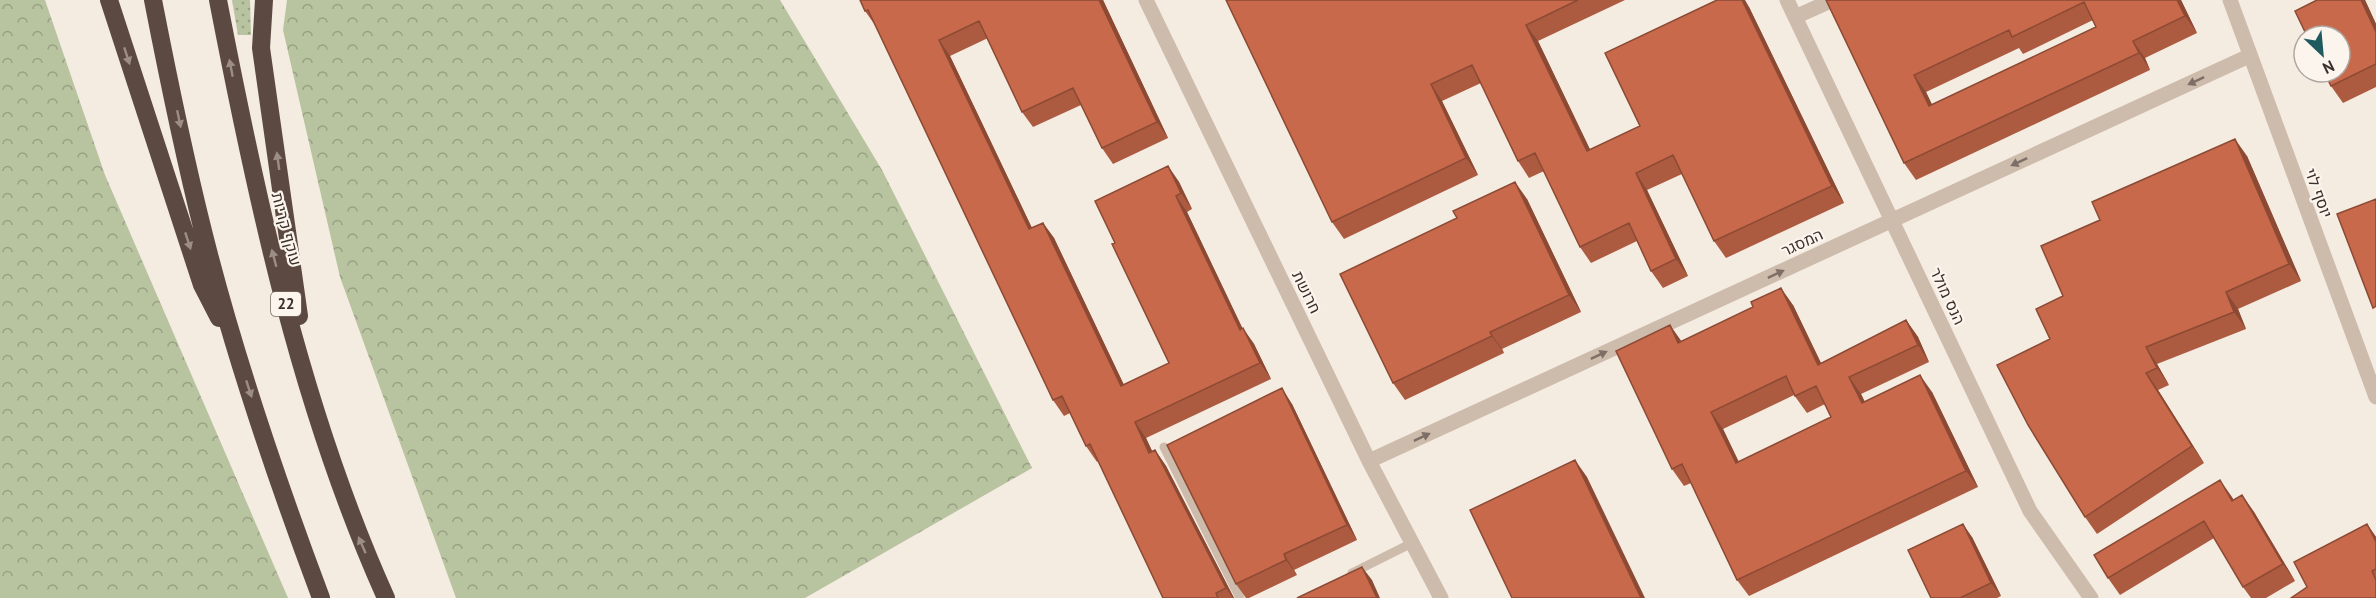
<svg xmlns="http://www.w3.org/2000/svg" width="2376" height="598" font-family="'PT Sans',Heebo,sans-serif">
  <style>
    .grass { fill: url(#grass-dots) }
    .forest { fill: url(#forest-crowns) }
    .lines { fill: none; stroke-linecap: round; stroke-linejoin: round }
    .lane { stroke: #cdbbac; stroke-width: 9 }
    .street { stroke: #cdbbac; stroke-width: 15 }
    .highway { stroke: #5c4a42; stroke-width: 18 }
    .wall { fill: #ac5a40; fill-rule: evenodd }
    .shaded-wall { fill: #8c4a34 }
    .building { fill: #c8694b; stroke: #8c4a34; stroke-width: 1.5; fill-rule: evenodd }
    .oneway { fill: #9c8e87 }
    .oneway2 { fill: #7d6f65 }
    .labels { text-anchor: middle; stroke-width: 4.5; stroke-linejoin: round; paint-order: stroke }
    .shield { fill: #fbf5ee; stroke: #756b66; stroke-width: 1.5 }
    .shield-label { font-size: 15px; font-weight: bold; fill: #3b302b }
    .street-label { font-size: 16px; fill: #3b302b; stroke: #fbf5ee }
  </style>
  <defs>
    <pattern id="grass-dots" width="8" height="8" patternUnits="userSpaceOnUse" patternTransform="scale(1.5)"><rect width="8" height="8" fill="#b8c4a0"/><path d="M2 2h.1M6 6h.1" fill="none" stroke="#97a083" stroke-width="1.8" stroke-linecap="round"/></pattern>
    <pattern id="forest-crowns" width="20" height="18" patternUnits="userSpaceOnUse" patternTransform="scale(1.5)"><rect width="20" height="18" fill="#b8c4a0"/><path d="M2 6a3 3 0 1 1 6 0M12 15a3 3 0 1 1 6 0" fill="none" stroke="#97a083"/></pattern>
  </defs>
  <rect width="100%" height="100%" fill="#f4ebe1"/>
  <path class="grass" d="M232 0H250L251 35H238Z"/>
  <path class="forest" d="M0 0H45L105 175 288 598H0Z
    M287 0H780L882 170 1032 468 805 598H456L340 277 283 30Z"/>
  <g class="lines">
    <path class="lane" d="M1164 447 1240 598
      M1352 573 1412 543"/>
    <path class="street" d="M1146 0 1369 461 1441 598
      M1787 0 2030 511 2091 598
      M2230 0 2376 397
      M1795 17 1833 0
      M1369 461 2249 56"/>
    <path class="highway" d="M109 0 202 285 219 318
      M153 0C168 77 184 155 203 231 234 355 276 478 321 598
      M218 0C257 202 301 409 386 598
      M264 0 261 48 299 316"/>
  </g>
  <path class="wall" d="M860 0H1103L1168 138 1113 164 1102 148 1081 105 1033 127 1022 112 988 38 950 56 1032 228 1043 223 1054 238 1124 385 1169 363 1115 243 1168 166 1179 182 1192 209 1187 212 1242 328 1254 344 1271 379 1146 438 1152 451 1155 450 1166 466 1234 598H1163L1098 461 1097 462 1086 446 1070 413 1064 416 1053 400 875 25 865 11Z
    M1226 0H1625L1538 41 1590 150 1640 126 1749 7 1844 203 1726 258 1714 241 1682 174 1647 190 1688 276 1663 288 1651 271 1637 241 1591 263 1580 247 1544 171 1529 178 1518 161 1481 83 1442 101 1478 175 1344 239 1332 222Z
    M1826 0H2181L2197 33 2145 58 2150 70 1916 180 1904 163ZM2093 20 2096 27 1932 105 1926 92 2019 48 2023 54Z
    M2317 0H2365L2376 24V87L2343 103 2331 86Z
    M2247 156 2301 281 2238 309 2246 329 2157 364 2169 385 2158 390 2204 463 2097 534 2085 517 2050 339 2063 296Z
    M1527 199 1581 312 1502 349 1504 353 1405 400 1393 383Z
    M1793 305 1821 363 1906 320 1918 337 1929 362 1861 394 1865 402 1932 392 1978 487 1749 596 1737 580 1691 483 1684 486 1672 469 1681 341ZM1794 395 1807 413 1825 404 1831 417 1739 462 1723 429Z
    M1292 404 1357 540 1294 570 1297 575 1249 598H1246L1236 584Z
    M2242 495 2254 512 2295 581 2266 598H2251L2243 587 2214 538 2120 595 2108 578Z
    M2367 524 2376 537V598L2307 587Z
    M1972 537 2001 596 1997 598H1931Z"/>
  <path class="shaded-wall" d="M1099 0H1103L1168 138 1157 122Z
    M1742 0H1745L1749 7 1844 203 1832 186Z
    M2177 0H2181L2197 33 2185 16Z
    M2361 0H2365L2376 24V32Z
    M1526 25 1538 41 1599 168 1587 151Z
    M939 40 950 56 1040 245 1029 229Z
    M2133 41 2145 58 2150 70 2139 53Z
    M1914 75 1926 92 1941 123 1929 106Z
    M1431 84 1442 101 1478 175 1466 158Z
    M2235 139 2247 156 2301 281 2289 264Z
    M1168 166 1179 182 1192 209 1181 193Z
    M1636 173 1647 190 1688 276 1676 259Z
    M1515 182 1527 199 1581 312 1569 295Z
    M1176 196 1187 212 1251 346 1240 330Z
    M1043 223 1054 238 1132 402 1121 386Z
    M1781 288 1793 305 1830 382 1818 365Z
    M2226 292 2238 309 2246 329 2234 312Z
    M1906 320 1918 337 1929 362 1918 345Z
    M1670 325 1682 342 1678 343Z
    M1243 328 1254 344 1271 379 1260 363Z
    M1490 332 1502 349 1504 353 1492 336Z
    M2146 347 2157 364 2169 385 2157 368Z
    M2146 373 2158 390 2204 463 2192 446Z
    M1920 375 1932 392 1978 487 1966 471Z
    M1849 377 1861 394 1873 420 1862 403Z
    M1282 388 1292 404 1357 540 1347 525Z
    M1711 412 1723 429 1747 480 1736 463Z
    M1135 422 1146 438 1160 468 1149 453Z
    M1155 450 1166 466 1234 598H1233L1226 588Z
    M1575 460 1587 477 1645 598H1641Z
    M2220 480 2232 497 2244 518 2232 501Z
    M2242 495 2254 512 2295 581 2283 564Z
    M1963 524 1972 537 2001 596 1991 583Z
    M2367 524 2376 537V542Z
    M1284 554 1294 570 1297 575 1286 560Z
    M1362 567 1372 580 1380 598H1377Z"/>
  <path class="building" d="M860 0H1099L1157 122 1102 148 1073 88 1022 112 979 21 939 40 1029 229 1043 223 1121 386 1169 363 1112 244 1115 243 1095 201 1168 166 1181 193 1176 196 1240 330 1243 328 1260 363 1135 422 1149 453 1155 450 1226 588 1216 593 1218 598H1163L1090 444 1086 446 1062 396 1053 400 868 10 865 11Z
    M1226 0H1578L1526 25 1587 151 1640 126 1605 53 1717 0H1742L1832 186 1714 241 1673 155 1636 173 1676 259 1651 271 1629 223 1580 247 1535 153 1518 161 1472 65 1431 84 1466 158 1332 222Z
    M1826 0H2177L2185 16 2133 41 2139 53 1904 163ZM2084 2 2096 27 1929 106 1914 75 2009 30 2012 37Z
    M2317 0H2361L2376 32V64L2331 86 2324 72H2340V36H2307L2295 11Z
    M2235 139 2289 264 2226 292 2234 312 2146 347 2157 368 2146 373 2192 446 2085 517 2028 425 1997 365 2050 339 2036 309 2063 296 2041 246 2100 220 2092 202Z
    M1515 182 1569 295 1490 332 1492 336 1393 383 1340 274 1457 218 1453 211Z
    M2376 199V306L2373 308 2337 214Z
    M1781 288 1818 365 1906 320 1918 345 1849 377 1862 403 1920 375 1966 471 1737 580 1682 464 1672 469 1616 351 1670 325 1678 343 1753 307 1751 302ZM1786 376 1795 396 1816 386 1831 417 1736 463 1711 412Z
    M1282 388 1347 525 1284 554 1286 560 1236 584 1167 445Z
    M1575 460 1641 598H1512L1470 510Z
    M2220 480 2232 501 2242 495 2283 564 2243 587 2204 521 2108 578 2094 555Z
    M1963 524 1991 583 1960 598H1931L1908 550Z
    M2367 524 2376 542V569L2372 571 2376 580V598H2291L2307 587 2294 562Z
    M1362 567 1377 598H1297Z"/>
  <defs><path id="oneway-solid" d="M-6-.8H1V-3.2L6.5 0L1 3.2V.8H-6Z" transform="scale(1.5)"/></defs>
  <g class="oneway">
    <use href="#oneway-solid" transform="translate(127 56) rotate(72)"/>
    <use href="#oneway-solid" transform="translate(231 68) rotate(-101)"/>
    <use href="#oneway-solid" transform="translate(179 119) rotate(78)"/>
    <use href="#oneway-solid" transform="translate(278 161) rotate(-98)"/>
    <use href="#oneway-solid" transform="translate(188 241) rotate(72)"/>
    <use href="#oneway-solid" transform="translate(274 258) rotate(-105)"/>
    <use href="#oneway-solid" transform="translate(249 389) rotate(72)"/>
    <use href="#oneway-solid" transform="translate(362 545) rotate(-114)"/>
  </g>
  <g class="oneway2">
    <use href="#oneway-solid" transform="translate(2196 81) rotate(155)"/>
    <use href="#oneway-solid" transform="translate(2019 162) rotate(155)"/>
    <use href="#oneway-solid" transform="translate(1776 274) rotate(-25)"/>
    <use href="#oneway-solid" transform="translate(1599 355) rotate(-25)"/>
    <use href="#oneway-solid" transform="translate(1422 437) rotate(-25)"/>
  </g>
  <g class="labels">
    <rect class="shield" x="271" y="292" width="30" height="24" rx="4.5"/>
    <g class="shield-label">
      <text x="286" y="309">22</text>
    </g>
    <g class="street-label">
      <text transform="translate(2319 193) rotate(70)" y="6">יוסף לוי</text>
      <text transform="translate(287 229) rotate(75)" y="6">עוקף קריות</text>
      <text transform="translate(1802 242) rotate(-25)" y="6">המסגר</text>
      <text transform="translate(1307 292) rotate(64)" y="6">חרושת</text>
      <text transform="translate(1948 296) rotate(65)" y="6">הנס מולר</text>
    </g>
  </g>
  <g transform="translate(2322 54) rotate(154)"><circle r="28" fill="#fbf5ee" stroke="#aea6a0" stroke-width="1.5"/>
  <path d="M0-4.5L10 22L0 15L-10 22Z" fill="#1f5a5e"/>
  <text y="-9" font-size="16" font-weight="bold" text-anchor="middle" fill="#3b302b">N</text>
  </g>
</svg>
